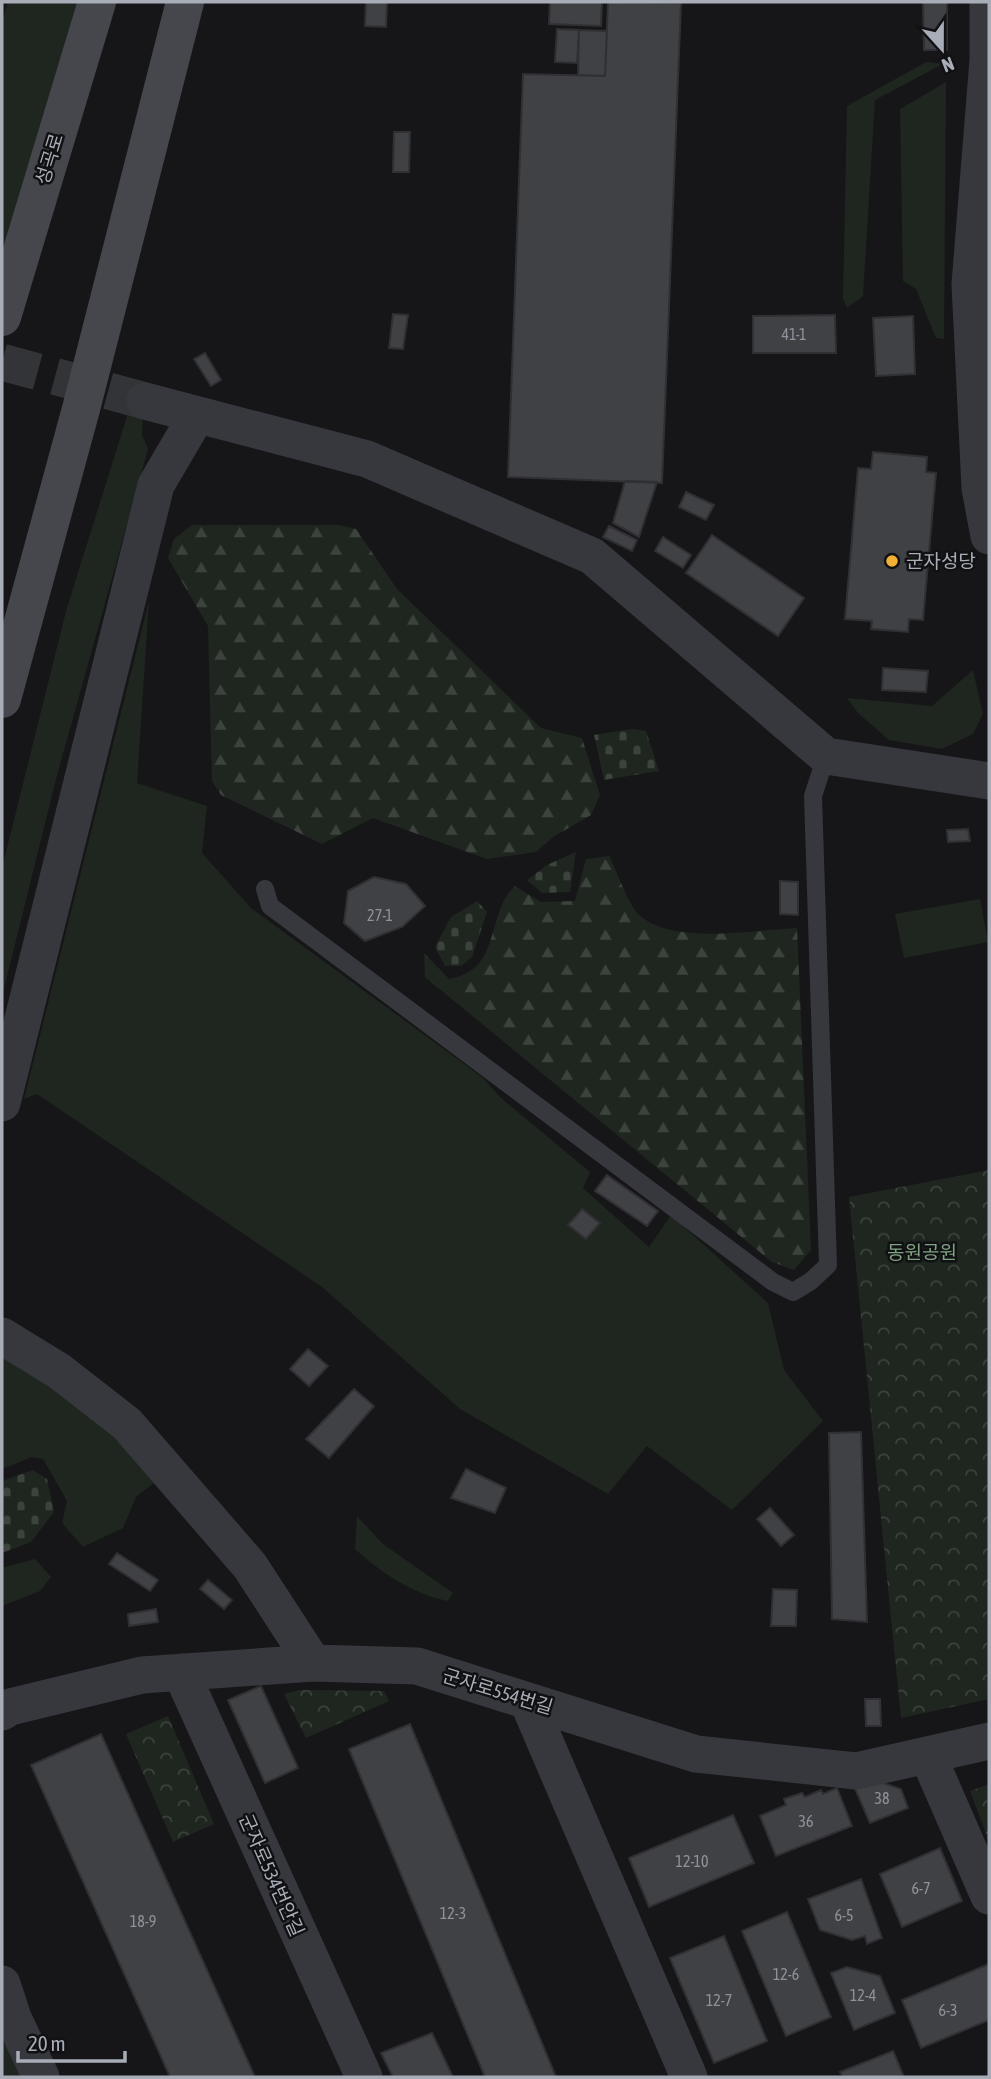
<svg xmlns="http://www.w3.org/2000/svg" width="991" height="2079" font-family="'Asap Condensed','Noto Sans KR',sans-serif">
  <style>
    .grass { fill: #1e261f }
    .forest { fill: url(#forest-firs) }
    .cemetery { fill: url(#cemetery-stones) }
    .park { fill: url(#park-crowns) }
    .building { fill: #404145; stroke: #303034; stroke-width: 2 }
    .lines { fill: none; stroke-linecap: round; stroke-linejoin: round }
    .minor-tunnel { stroke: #333438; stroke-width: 37; stroke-dasharray: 37 18; stroke-linecap: butt }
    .service { stroke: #37383d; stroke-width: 18 }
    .minor { stroke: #37383d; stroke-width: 37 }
    .secondary { stroke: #45474d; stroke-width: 38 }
    .poi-dot { fill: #f2b134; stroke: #111113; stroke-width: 2.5 }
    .labels { text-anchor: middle; stroke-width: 5; stroke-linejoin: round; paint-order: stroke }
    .number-label { font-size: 16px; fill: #8e929b }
    .street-label { font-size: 19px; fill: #a8adb8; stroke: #111113 }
    .poi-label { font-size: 19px; fill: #a8adb8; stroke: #111113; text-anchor: start }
    .park-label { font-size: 19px; fill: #7fa381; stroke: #111113 }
  </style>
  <defs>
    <pattern id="forest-firs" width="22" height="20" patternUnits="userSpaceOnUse" patternTransform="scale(1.75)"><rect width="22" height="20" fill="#1e261f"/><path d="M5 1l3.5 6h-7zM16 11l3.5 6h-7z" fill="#3c433d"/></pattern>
    <pattern id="cemetery-stones" width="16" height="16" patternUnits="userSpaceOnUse" patternTransform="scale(1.75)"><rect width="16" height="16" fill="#1e261f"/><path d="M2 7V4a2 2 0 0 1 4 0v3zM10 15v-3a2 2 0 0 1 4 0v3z" fill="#3c433d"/></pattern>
    <pattern id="park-crowns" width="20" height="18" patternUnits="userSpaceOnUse" patternTransform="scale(1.75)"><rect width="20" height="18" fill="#1e261f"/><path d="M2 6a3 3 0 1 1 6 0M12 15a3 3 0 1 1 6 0" fill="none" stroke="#3c433d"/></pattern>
  </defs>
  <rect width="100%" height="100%" fill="#161618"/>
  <path class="grass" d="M8 2H83L2 256V23Z
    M926 62 943 64 875 100 863 296 847 308 843 299 847 106Z
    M946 82 944 339 936 338 916 289 903 281 900 109Z
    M128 413 143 416 142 435 148 449 56 779 2 997V868L66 611Z
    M149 601 137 783 207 806 202 853 251 908 482 1077 501 1098 590 1172 583 1188 649 1247 671 1215 768 1303 784 1370 823 1421 732 1510 647 1446 608 1494 460 1409 322 1287 37 1094 24 1099Z
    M973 670 983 714 973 734 942 749 889 740 858 713 847 698 932 706Z
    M980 899 988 942 904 958 895 914Z
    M2 1353 46 1378 131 1446 155 1482 136 1497 123 1528 83 1547 62 1523 67 1501 43 1459 32 1457 2 1469Z
    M357 1516 383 1544 453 1593 448 1601C413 1594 381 1573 355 1549Z
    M35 1559 51 1577 40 1591 2 1606V1568Z
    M2 2025 25 2077H2Z"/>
  <path class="forest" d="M192 525H339L356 529 397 589 541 728 582 738 600 795 591 815 553 837 536 852 487 859 373 818 322 844 221 795 212 781 208 626 168 558 174 539Z
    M609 856C616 870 628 903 638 914 671 946 755 930 797 928L811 1250 794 1270 772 1262 425 977 424 953 449 979C503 970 484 916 515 886L541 902 575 901 586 859Z"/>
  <path class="cemetery" d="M632 729 646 731 659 771 604 780 594 735Z
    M576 852 570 892 542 893 527 880 547 865Z
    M477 901 487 912 472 957 461 966H445L435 947 451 917Z
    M33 1470 47 1479 54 1512 31 1542 2 1553V1481Z"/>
  <path class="park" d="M989 1170V1699L901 1718 849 1197Z
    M299 1690 384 1691 389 1701 306 1738 284 1694Z
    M168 1716 214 1824 173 1842 126 1734Z
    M989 1784V1842L970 1791Z"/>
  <path class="building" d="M366 2H387L386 27 365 26Z
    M550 2H602L601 26 549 24Z
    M608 2 681 3 662 483 508 477 523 74 605 76Z
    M923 2H947V50H924Z
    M557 29 579 30 577 63 555 62Z
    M579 30 607 31 605 76 578 75Z
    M394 132H410L409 172H393Z
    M393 314 408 315 403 349 389 348Z
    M835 315 836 353H753V316Z
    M913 316 915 374 876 376 873 318Z
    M205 353 221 380 211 386 194 359Z
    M873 452 927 457 926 472 936 473 923 620 909 619 908 632 871 629 872 621 845 619 858 468 871 469Z
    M625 481 657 482 639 537 613 523Z
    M686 492 714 505 706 520 679 507Z
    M609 526 637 540 632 551 603 537Z
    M712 535 804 598 778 636 686 573Z
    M663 537 691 555 683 568 655 551Z
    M883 668 928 671 926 692 882 690Z
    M968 829 970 841 948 842 947 830Z
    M374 877 406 884 425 906 402 927 365 941 344 923 348 891Z
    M780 881 798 882V915L780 914Z
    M607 1175 658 1211 647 1226 595 1191Z
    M582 1209 600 1223 586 1239 568 1225Z
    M308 1349 328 1366 309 1386 290 1369Z
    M354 1389 374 1406 329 1458 306 1439Z
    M861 1432 867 1622 832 1619 829 1433Z
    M466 1469 506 1488 495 1513 451 1498Z
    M770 1508 794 1535 781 1546 757 1519Z
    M117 1553 158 1580 150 1591 109 1564Z
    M208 1580 232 1600 224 1609 200 1589Z
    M773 1589 797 1590 796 1626H771Z
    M156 1609 158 1622 129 1626 128 1614Z
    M261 1686 298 1768 265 1783 228 1700Z
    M865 1699H880L881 1726H866Z
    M410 1724 556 2077H485L349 1749Z
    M101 1734 255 2077H170L31 1765Z
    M877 1781 901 1789 908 1808 870 1823 853 1784Z
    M837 1788 852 1826 776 1856 760 1816 786 1805 784 1799 802 1793 805 1797 821 1790 823 1794Z
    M733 1815 754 1863 649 1907 629 1858Z
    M940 1848 962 1901 902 1927 880 1874Z
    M861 1879 882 1938 867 1944 865 1936 852 1940 820 1930 808 1899Z
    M787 1912 831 2017 786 2036 742 1931Z
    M724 1936 767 2041 714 2063 670 1958Z
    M989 1964V2020L921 2048 902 2000Z
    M847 1967 880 1976 895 2013 854 2030 831 1973Z
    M432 2033 453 2077H393L381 2053Z
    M893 2051 904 2077H843L840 2072Z"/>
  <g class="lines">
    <path class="minor-tunnel" d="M2 362 145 401"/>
    <path class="service" d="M265 889 270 906 773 1282 793 1292 811 1281 828 1265 813 796 826 756"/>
    <path class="minor" d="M988 2V60L970 284 980 488 989 536
      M145 401 367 459 592 556 826 756 989 781
      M2 1103 156 485 197 415
      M2 1336 59 1371 127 1424 250 1566 313 1663
      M181 1672 364 2077
      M528 1702 689 2077
      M2 1712 10 1707 142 1675 313 1663 417 1666 696 1754 856 1771 989 1741
      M928 1756 989 1896
      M2 1984 13 2018 41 2077"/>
    <path class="secondary" d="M2 317 97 2
      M2 699 81 409 185 2"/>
  </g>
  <circle class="poi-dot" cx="892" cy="561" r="7"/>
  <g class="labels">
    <g class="number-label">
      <text x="794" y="340">41-1</text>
      <text x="380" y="921">27-1</text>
      <text x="882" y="1804">38</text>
      <text x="806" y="1827">36</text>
      <text x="692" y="1867">12-10</text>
      <text x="921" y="1894">6-7</text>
      <text x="453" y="1919">12-3</text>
      <text x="844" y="1921">6-5</text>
      <text x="143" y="1927">18-9</text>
      <text x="786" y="1980">12-6</text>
      <text x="863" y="2001">12-4</text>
      <text x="719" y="2006">12-7</text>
      <text x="948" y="2016">6-3</text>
    </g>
    <g class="street-label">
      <text transform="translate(49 159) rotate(-73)" y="7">성곡로</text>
      <text transform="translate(498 1691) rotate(17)" y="7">군자로554번길</text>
      <text transform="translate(272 1875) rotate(66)" y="7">군자로534번안길</text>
    </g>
    <g class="poi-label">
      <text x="906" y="568">군자성당</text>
    </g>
    <g class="park-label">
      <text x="922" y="1259">동원공원</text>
    </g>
  </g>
  <rect width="991" height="2079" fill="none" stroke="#a8adb8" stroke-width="7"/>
  <g transform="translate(942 49) rotate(159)" stroke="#111113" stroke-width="5" paint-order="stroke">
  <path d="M0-5L12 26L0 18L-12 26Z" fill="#a8adb8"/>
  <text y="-10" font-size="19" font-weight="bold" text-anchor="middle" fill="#a8adb8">N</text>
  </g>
  <path d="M18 2051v10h107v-10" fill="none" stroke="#a8adb8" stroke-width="3.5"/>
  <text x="28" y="2051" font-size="21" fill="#a8adb8" stroke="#111113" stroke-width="5" paint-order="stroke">20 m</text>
</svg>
